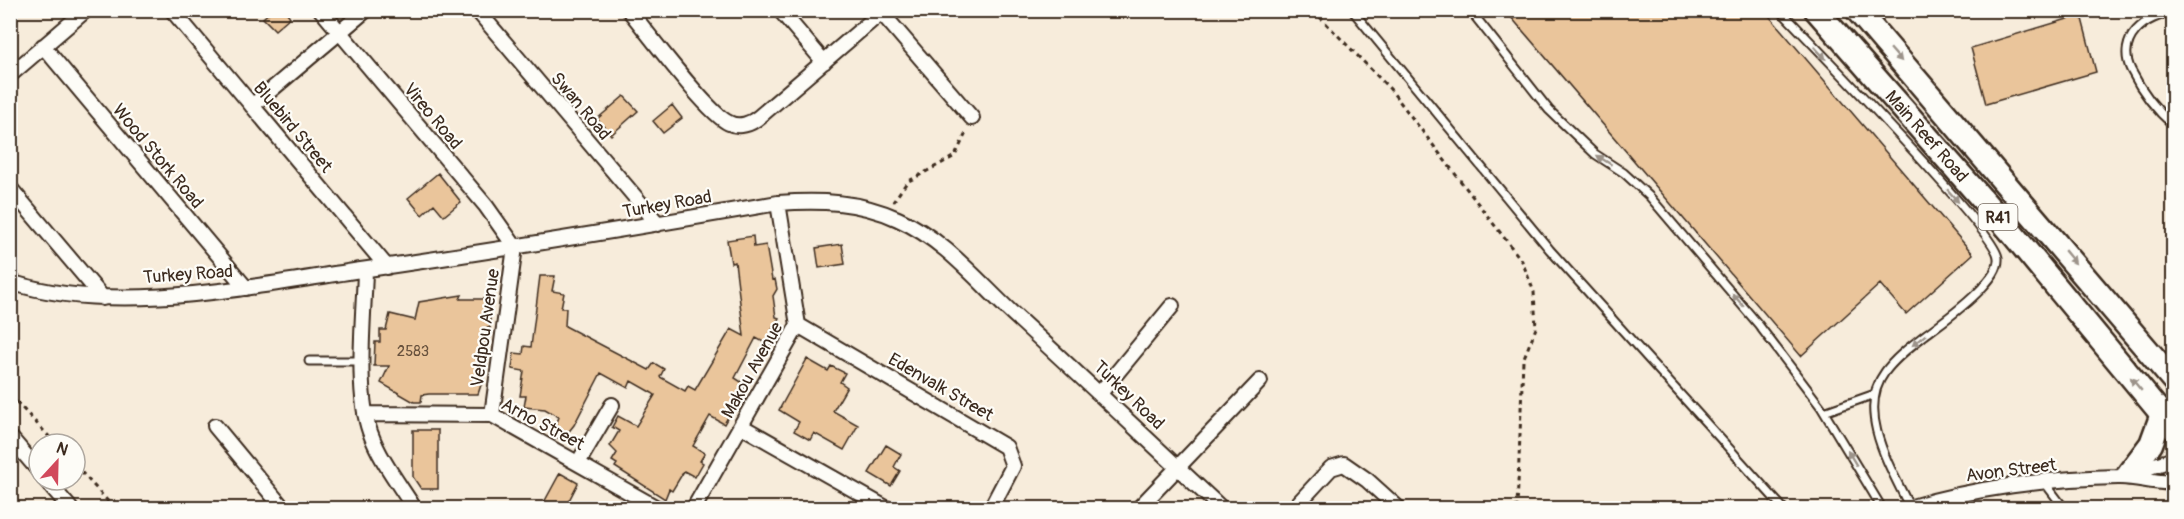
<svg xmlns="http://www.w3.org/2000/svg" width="2184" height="519" font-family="Pangolin,sans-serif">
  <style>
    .building { fill: #eac59b; stroke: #3b2a1e; stroke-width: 1.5 }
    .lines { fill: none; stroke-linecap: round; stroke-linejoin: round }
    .service-casing { stroke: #3b2a1e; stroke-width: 11 }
    .minor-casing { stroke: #3b2a1e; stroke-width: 18 }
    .primary-casing { stroke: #3b2a1e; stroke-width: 27 }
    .path { stroke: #3b2a1e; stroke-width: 3; stroke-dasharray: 4.5 4.5; stroke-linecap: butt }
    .service { stroke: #fdfcf7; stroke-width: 7 }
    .minor { stroke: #fdfcf7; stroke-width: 14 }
    .primary { stroke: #fdfcf7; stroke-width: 22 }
    .oneway { fill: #9c938a }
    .labels { text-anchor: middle; stroke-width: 4.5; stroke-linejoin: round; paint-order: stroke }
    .number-label { font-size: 15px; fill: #67513d }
    .shield { fill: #fdfcf7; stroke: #75695f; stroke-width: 1.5 }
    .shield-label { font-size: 16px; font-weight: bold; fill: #3b2a1e }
    .street-label { font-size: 18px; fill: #3b2a1e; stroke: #fdfcf7 }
  </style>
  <rect width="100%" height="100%" fill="#f7ecdb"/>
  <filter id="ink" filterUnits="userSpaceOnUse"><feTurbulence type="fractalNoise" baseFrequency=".0167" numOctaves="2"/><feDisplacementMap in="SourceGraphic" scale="12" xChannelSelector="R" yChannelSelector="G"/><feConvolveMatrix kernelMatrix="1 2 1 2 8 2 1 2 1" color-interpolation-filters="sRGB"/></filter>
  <g filter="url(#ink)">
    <path class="building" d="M272 10H285L290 17 275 30 263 18Z
      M1505 10H1764L1973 254 1906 314 1880 284 1801 356Z
      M2081 15 2096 72 1986 104 1971 48Z
      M624 96 638 111 611 135 597 119Z
      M672 105 682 118 663 133 653 121Z
      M438 173 461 202 444 216 434 204 422 215 408 198Z
      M753 236 754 247 766 245 772 280 775 279 777 289 773 296 776 317 779 318 772 330 777 335 771 346 756 338 735 378 746 385 724 424 710 416 693 446 705 453 700 461 703 463 695 477 684 471 672 491 669 489 665 499 615 467 617 464 612 461 617 453 610 446 619 431 612 427 618 416 636 426 655 395 652 393 631 381 628 388 601 373 574 425 562 440 552 435 559 417 545 409 524 407 526 396H520L524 371 512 369 514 353 523 354 524 346 531 347 540 276H555L552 291 564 293 561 308H566L565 326 649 370 654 363 664 369 660 377 685 391 688 386 695 390 731 329 744 336 735 262 731 263 727 240Z
      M842 244 845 264 819 268 816 248Z
      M462 295 460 299H490V328H487L486 350H483L480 375 484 376 478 394H429L422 395 421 402H414L381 383 389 366H374L375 342H380V330H386L390 314 415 320 419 302Z
      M807 359 828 371 831 366 845 373 840 382 847 387 833 411 858 425 844 450 814 433 810 440 794 431 799 422 779 410Z
      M413 430H438V489H421L413 477Z
      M886 445 901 454 894 467 900 471 891 486 869 473Z
      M560 473 578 483 565 508H541Z"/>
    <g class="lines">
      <defs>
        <path id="service" d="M1352 10 1550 250 1783 508
          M1470 10 1549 110 1595 154 1624 173 1650 197 1758 324 1821 407 1882 508
          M1780 10C1810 42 1998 233 1998 258 1999 270 1988 281 1981 289 1964 307 1945 320 1925 335 1911 346 1895 358 1885 372 1855 412 1892 470 1910 508
          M2174 13C2145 15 2116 39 2131 70 2141 90 2157 111 2174 126
          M309 361H363
          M1824 412 1875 394
          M2045 483 2064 508"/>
        <path id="minor" d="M172 10 387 267
          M321 10 486 206 515 247
          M477 10 658 224
          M629 10C648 33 708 114 729 123 739 128 751 124 759 117L884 10
          M780 10 824 62
          M881 12 972 118
          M43 46 246 288
          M10 75 86 10
          M252 106 366 10
          M10 188 103 298
          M365 270C364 316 355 390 370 432 380 460 399 484 414 508
          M10 282C116 316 253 286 361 270 500 250 639 227 778 203 820 200 859 201 898 219 943 239 976 279 1011 312 1082 377 1151 443 1221 508
          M798 325 1006 447 1013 466 991 508
          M1101 392 1172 306
          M365 414 492 415 657 508
          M492 415 515 247
          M215 426 283 508
          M741 426 886 508
          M10 437 39 471
          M578 463 612 405
          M2131 473 2174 459
          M46 480 70 508
          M694 508 798 325 778 203
          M1139 508 1260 381
          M1294 508 1331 468 1344 464 1367 480 1398 508
          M1908 508C1973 488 2050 478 2118 477 2137 476 2154 484 2174 482"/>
        <g id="primary">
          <path id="s1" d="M1816 10 2011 232 2174 429"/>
          <path d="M1857 10 2174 381"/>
          <path d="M2129 473 2151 444 2162 414"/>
        </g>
      </defs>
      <use href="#service" class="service-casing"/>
      <use href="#minor" class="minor-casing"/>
      <use href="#primary" class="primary-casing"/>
      <path class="path" d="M1313 10 1390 89 1522 261 1534 292 1536 328 1523 360 1517 508
        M893 202 907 182 955 156 967 131
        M10 395 56 444
        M75 465 114 508"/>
      <use href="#service" class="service"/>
      <use href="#minor" class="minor"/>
      <use href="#primary" class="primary"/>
    </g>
    <defs><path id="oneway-solid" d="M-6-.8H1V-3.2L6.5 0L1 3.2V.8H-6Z" transform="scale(1.5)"/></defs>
    <g class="oneway">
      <use href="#oneway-solid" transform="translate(1820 53) rotate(47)"/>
      <use href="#oneway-solid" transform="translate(1896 55) rotate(49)"/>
      <use href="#oneway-solid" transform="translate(1604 160) rotate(-148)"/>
      <use href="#oneway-solid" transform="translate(1953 196) rotate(49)"/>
      <use href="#oneway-solid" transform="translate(2070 257) rotate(50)"/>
      <use href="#oneway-solid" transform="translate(1738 300) rotate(-131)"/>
      <use href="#oneway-solid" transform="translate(1919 340) rotate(141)"/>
      <use href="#oneway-solid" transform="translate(2136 384) rotate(-130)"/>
      <use href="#oneway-solid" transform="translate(1852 458) rotate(-121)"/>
    </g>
  </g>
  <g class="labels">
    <g class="number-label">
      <text x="413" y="356">2583</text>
    </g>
    <rect class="shield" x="1978.5" y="204" width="39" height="26" rx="4.5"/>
    <g class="shield-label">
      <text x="1998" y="223">R41</text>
    </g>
    <g class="street-label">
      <text transform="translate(581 106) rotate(50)" y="6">Swan Road</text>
      <text transform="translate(433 116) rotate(50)" y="6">Vireo Road</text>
      <text transform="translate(293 127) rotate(50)" y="6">Bluebird Street</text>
      <text dy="6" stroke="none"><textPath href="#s1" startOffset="168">Main Reef Road</textPath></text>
      <text transform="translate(158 156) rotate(50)" y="6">Wood Stork Road</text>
      <text transform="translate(667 204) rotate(-10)" y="6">Turkey Road</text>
      <text transform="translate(188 274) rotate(-4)" y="6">Turkey Road</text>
      <text transform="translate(485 328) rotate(-82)" y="6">Veldpou Avenue</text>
      <text transform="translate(752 370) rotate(-61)" y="6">Makou Avenue</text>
      <text transform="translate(941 387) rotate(30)" y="6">Edenvalk Street</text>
      <text transform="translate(1129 395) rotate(44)" y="6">Turkey Road</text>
      <text transform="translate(543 424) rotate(28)" y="6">Arno Street</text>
      <text transform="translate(2011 470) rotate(-7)" y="6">Avon Street</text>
    </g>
  </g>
  <rect width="2184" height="519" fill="none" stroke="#fdfcf7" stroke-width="36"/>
  <rect x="18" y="18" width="2148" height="483" fill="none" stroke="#3b2a1e" stroke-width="2" filter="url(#ink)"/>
  <g transform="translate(57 462) rotate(22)"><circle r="28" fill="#fdfcf7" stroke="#afa8a0" stroke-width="1.5"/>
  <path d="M0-4.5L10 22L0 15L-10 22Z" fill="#d1495b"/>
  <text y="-9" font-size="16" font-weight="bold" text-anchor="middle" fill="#3b2a1e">N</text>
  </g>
</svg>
